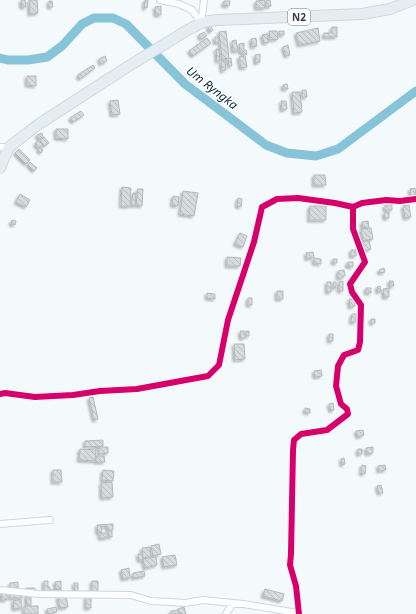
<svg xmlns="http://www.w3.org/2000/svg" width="416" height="614" font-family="'Noto Sans',sans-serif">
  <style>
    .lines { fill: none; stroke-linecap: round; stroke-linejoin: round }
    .river { stroke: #88c4d9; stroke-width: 9 }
    .building { fill: url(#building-back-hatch); stroke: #b4b9bb; filter: url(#shadow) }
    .minor-casing { stroke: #d1d6d8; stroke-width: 8 }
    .trunk-casing { stroke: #d3d6d7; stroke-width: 12 }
    .minor { stroke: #fdfefe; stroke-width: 6 }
    .trunk { stroke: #e4eef2; stroke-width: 10 }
    .cycleway-casing { stroke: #fff; stroke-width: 8 }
    .cycleway { stroke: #d6006c; stroke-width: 6 }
    .labels { text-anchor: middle; stroke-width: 3; stroke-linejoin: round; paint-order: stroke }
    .shield { fill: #fff; stroke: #747879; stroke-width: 1 }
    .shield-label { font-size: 10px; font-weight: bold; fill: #383e40 }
    .water-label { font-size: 12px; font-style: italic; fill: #07313d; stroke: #fff }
  </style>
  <defs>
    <pattern id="building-back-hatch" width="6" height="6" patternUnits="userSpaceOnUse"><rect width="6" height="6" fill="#d6dcde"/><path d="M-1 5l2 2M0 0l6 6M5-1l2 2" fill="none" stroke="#b8bec0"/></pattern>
    <filter id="shadow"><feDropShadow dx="-2" dy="2" stdDeviation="1" flood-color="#0004"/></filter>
  </defs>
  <rect width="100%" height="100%" fill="#f4f9fb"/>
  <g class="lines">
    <path class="river" d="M0 58 8 60H28L47 57 62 46 82 24 94 18H113L126 24 185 84 266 145 287 153 316 156 338 149 416 91"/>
  </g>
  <path class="building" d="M21 0H25L26 7H22Z
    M29 0H37L38 13 30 14Z
    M145 0H148L147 8H144Z
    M265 0V8H256V1Z
    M270 0 271 6 266 7V1Z
    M49 1H52L53 7H49Z
    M224 1H230L229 6 223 5Z
    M161 6V15H156L155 7Z
    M210 25 213 30 210 32 208 27Z
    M332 27H337V37H324V33H332Z
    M318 28 320 41 299 45 296 33Z
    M226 31 229 58 222 59 219 32Z
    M269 31H277L278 39 270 40Z
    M279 31H284V35H279Z
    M204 32 207 36 201 39 199 35Z
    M267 34 269 42 264 43 262 35Z
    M215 37H218L219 42 215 43Z
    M207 38 211 43 193 56 189 51Z
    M256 38 257 46 252 47 251 39Z
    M236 40 238 51H233L232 41Z
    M244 43V50H246L247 54 243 55V52H240L239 44Z
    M288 45 290 55 286 56 283 47Z
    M216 49H219L220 61H217Z
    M260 54V62L256 63 255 55Z
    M105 56 107 61 101 64 99 59Z
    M245 56 247 67 241 68 239 57Z
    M231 58 232 66H229L228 59Z
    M225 60 226 70 222 71 221 61Z
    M93 65 95 68 80 79 78 75Z
    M27 76H36V86L27 85Z
    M287 84 288 89H283V85Z
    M302 90H306L307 97H302Z
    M292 92H300L302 112 294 113Z
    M118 100 120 114 112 115 110 101Z
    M281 101H286L287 109 282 110Z
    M81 111 84 115 73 122 70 118Z
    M56 129H68V139L56 138Z
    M42 133 43 137 39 139 37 135Z
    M44 137 49 143 44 146 40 140Z
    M39 140 43 145 38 148 35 144Z
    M40 148 43 150 41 153 38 150Z
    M19 149 30 160 26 164 15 153Z
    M30 162 37 168 34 171 28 165Z
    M314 175H325L326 185H314Z
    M122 187 131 188 130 206H121Z
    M415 188 416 195 411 196 410 189Z
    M138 189H143L142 206 136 205Z
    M183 191 198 193 194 216 180 214Z
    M133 193H136L135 206 131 205Z
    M20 194 30 200 26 207 16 202Z
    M173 196 179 197 178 206 172 205Z
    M238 198 242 199 241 207 237 206Z
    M385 205H392V210H385Z
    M409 205 411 217 405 218 403 206Z
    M310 206H326V220H309Z
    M389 212V218H385L384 213Z
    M12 220 16 221 15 225 11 224Z
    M368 221 369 227 363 228 362 222Z
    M371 228 373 239 363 241 361 229Z
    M240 233 247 236 243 247 235 244Z
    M369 240 371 249 364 251 362 242Z
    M351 250H356V256H351Z
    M313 252 314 257 307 259 306 253Z
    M227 257 241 258 240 266H227Z
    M314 258 321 259V264L314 263Z
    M333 259H337V263H333Z
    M348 262H353V267L347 266Z
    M384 268 385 272 380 273 379 270Z
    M344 270 345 276H343V278H338V271Z
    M343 281V291H339V282Z
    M389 281H393L394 286H390Z
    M327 282H331V292H327Z
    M333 282H336V288H333Z
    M380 286 381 291 378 292 377 287Z
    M366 288H371V293H366Z
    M389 288V297H384L383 289Z
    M277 291H283V299H277Z
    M207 293 215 294V299L207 298Z
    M248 298H252V305H248Z
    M349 299H354L355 306 350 307Z
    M352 314H356V322H351Z
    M371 319H375V323H371Z
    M240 331H245V338H241Z
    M246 331H249V336H246Z
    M329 334H333V341H329Z
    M234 344H244L245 359 235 360Z
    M321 370 322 376 315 377 314 371Z
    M93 397 98 419 94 420 89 398Z
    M333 403 334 410 331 411 329 404Z
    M305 408 310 409V413L305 412Z
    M363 430 364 435 358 437 356 431Z
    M103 440V446L85 447V441Z
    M99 447H108V453L99 454Z
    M373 447V453L367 454 366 448Z
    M80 449 96 450 95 461 79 460Z
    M358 449H362V454H358Z
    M96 456H104L105 462H96Z
    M344 458 345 464 342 465 341 459Z
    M362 465 366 466 365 474 361 473Z
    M385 465 386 470 379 471 378 466Z
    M53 470H61L62 482H53Z
    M103 470 114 471 113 481 102 480Z
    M112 482 113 497 102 498 101 483Z
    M381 485 383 493H379L377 486Z
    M113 524V530H108L107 526 101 527 102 532 98 533 97 525Z
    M108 531H112V537H109Z
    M100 533H107V538H100Z
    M159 544 161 554 153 556 151 546Z
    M150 547 151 556 143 558 142 548Z
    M138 554H142L143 560H139Z
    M175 555 177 565 164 567 162 557Z
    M156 557 157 565 145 568 143 559Z
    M129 568 130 578 123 579 121 570Z
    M144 571 145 576 133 578V573Z
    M44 581H48V587H50V591H44Z
    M61 581V589H56L55 582Z
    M92 581H98V593H92Z
    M18 582V588H10V583Z
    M74 583H78V592L75 593Z
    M26 588H35V592H26Z
    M61 589V591L51 592V590Z
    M265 589 284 594 282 601 263 596Z
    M7 591V600H2L1 592Z
    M10 593H22V598H10Z
    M26 595H31V605H27Z
    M66 595 68 607 60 608 58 597Z
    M86 597H91V608H86Z
    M21 599 22 608 14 609 13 601Z
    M24 606H38V614H24Z
    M56 607 57 612 48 614 47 609Z
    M184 607 186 614H180L178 609Z
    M178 610V614H171V611Z"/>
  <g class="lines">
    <defs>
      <path id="minor" d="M160 0 179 4 192 10 201 23
        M201 23 204 0
        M0 147H9
        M0 394 5 393 35 397 73 395 100 391 137 389 208 376 219 365 228 320 254 242 262 207 277 199 298 198 335 203 353 207
        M0 524 50 520
        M0 590 39 594 131 595 151 601 171 602 185 603 203 600 243 604 298 613
        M226 614 233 603
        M299 614 296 586 290 565 291 554 293 450 294 440 301 434 327 430 348 414 347 409 341 404 336 386 338 366 344 355 358 350 360 342 361 305 352 292 350 284 365 262 353 229V207L362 203 386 200 400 201 416 199"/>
      <path id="trunk" d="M0 168 9 147 39 124 124 69 186 31 201 23 209 21 217 20 362 14 390 9 413 0"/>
    </defs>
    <use href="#minor" class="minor-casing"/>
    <use href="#trunk" class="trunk-casing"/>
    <use href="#minor" class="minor"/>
    <use href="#trunk" class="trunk"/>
    <defs>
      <path id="cycleway" d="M0 394 5 393 35 397 73 395 100 391 137 389 208 376 219 365 228 320 254 242 262 207 277 199 298 198 335 203 353 207
        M299 614 296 586 290 565 291 554 293 450 294 440 301 434 327 430 348 414 347 409 341 404 336 386 338 366 344 355 358 350 360 342 361 305 352 292 350 284 365 262 353 229V207L362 203 386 200 400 201 416 199"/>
    </defs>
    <use href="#cycleway" class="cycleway-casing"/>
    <use href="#cycleway" class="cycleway"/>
  </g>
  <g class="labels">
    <rect class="shield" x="288" y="9" width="22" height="16" rx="3"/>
    <g class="shield-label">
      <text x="299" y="21">N2</text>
    </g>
    <g class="water-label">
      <text transform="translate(212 88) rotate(38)" y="4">Um Ryngka</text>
    </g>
  </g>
</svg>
